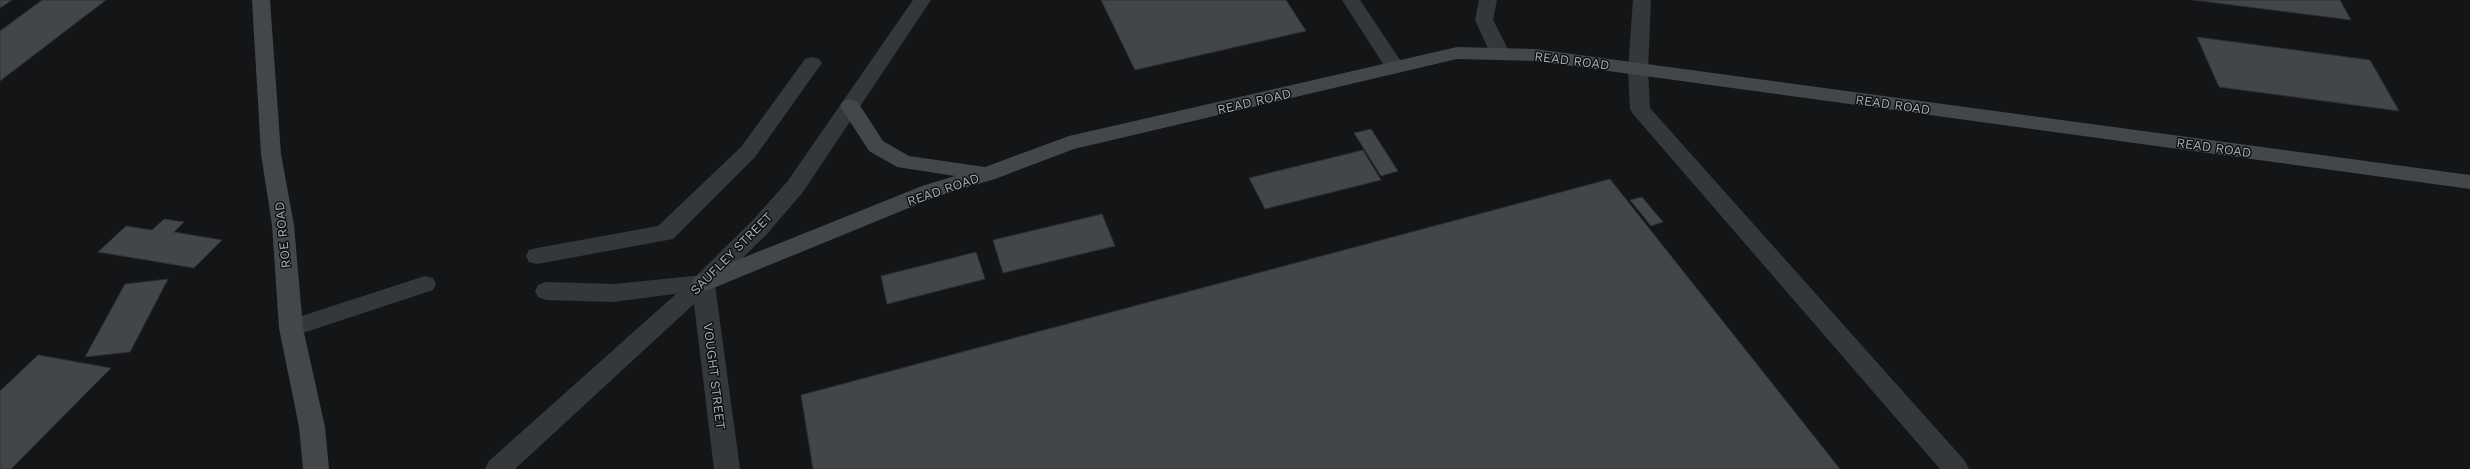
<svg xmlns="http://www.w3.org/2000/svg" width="2470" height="469" font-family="'Work Sans',sans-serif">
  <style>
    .building { fill: #434649; stroke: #2e2f32 }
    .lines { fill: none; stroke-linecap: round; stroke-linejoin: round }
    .lane { fill: #35383b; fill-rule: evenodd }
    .street { fill: #35383b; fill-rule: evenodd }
    .secondary { fill: #43474a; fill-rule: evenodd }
    .labels { text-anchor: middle; stroke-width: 3; stroke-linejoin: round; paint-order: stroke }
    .street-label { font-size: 13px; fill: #a6b0b6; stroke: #0f1011 }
  </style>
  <rect width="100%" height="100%" fill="#141516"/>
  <path class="building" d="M0 0H12L0 8Z
    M42 0H106L0 81V31Z
    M1101 0H1286L1306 31 1135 70Z
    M2193 0H2340L2351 20Z
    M2197 37 2370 60 2399 111 2219 87Z
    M1371 129 1398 171 1381 176 1354 133Z
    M1363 150 1381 180 1265 209 1249 178Z
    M1610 179 1840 469H813L801 395Z
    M1642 197 1663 222 1651 226 1630 200Z
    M1102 214 1115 246 1003 273 993 240Z
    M164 219 184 222 174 232 222 240 194 268 98 252 126 226 152 230Z
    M976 252 985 279 887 304 881 276Z
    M168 279 130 352 85 357 125 284Z
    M38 355 111 368 11 469H0V391Z"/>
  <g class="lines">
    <path class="lane" d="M1342 0H1360L1404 66 1401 70 1394 72 1387 70Z
      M1479 0H1497L1493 20 1510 53 1507 57 1500 59 1493 57 1490 53 1475 20Z
      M812 57 819 59 822 63 755 157 673 239 537 264 529 262 526 256 529 250 537 248 658 226 741 147 805 59Z
      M1638 63 1645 65 1648 69 1650 108 1965 461 1969 469H1940L1633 114 1630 109 1628 69 1631 65Z
      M703 275 711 277 714 283 711 289 614 302 546 300 538 297 535 291 538 285 546 282 614 284Z
      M425 276 433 278 436 284 433 290 291 337 283 334 279 328 283 322Z"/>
    <path class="street" d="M913 0H931L803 192 767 234 715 285 740 469H714L694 304 515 469H485L489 461 695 277 751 222 787 182Z
      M1633 0H1651L1648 69 1645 73 1638 75 1631 73 1628 69Z"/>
    <path class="secondary" d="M252 0H270L281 154 294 225 303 328 325 427 329 469H303L299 427 279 328 272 225 261 154Z
      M1457 47 1535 49 2470 175V189L1535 61 1457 59 1074 149 995 179 938 196 711 289 703 291 695 289 692 283 695 277 922 186 955 176 897 167 869 151 840 106 843 101 850 99 857 101 883 141 909 156 985 167 1069 136Z"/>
  </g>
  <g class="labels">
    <g class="street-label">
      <text transform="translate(1572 60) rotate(7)" y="5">READ ROAD</text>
      <text transform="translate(1254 101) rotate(-13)" y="5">READ ROAD</text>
      <text transform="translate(1893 104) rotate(8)" y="5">READ ROAD</text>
      <text transform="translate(2214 147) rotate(8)" y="5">READ ROAD</text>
      <text transform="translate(943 189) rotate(-19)" y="5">READ ROAD</text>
      <text transform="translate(282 235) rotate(-96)" y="5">ROE ROAD</text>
      <text transform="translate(731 253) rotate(-45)" y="5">SAUFLEY STREET</text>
      <text transform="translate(715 376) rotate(83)" y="5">VOUGHT STREET</text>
    </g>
  </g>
</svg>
